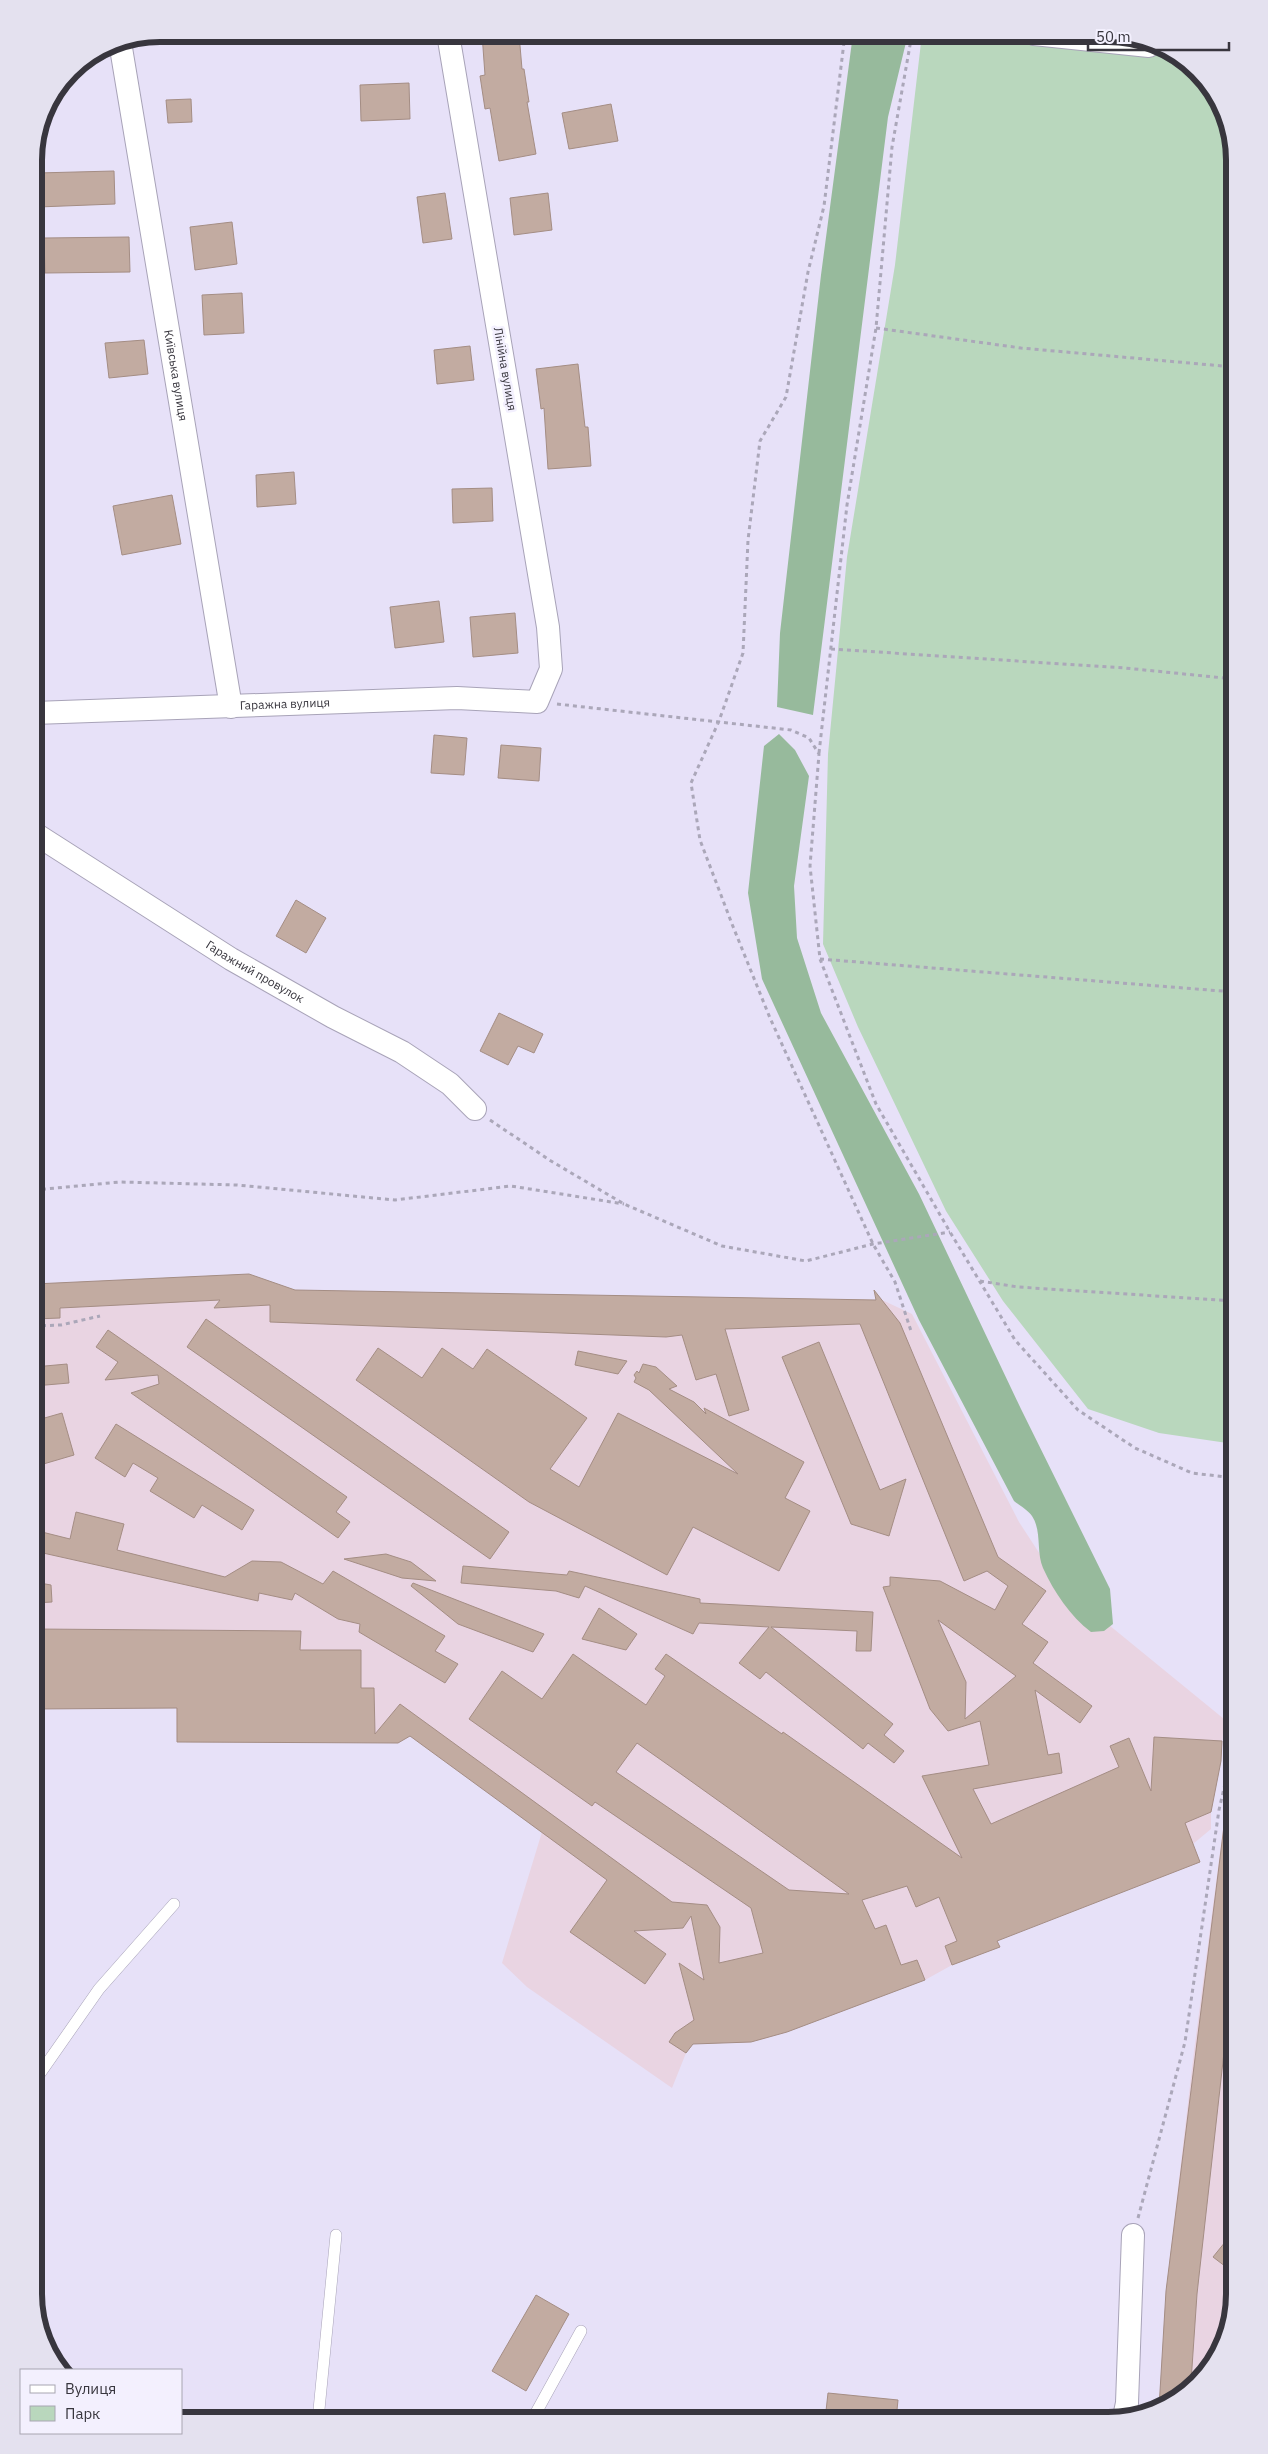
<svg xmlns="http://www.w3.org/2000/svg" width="1268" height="2454" font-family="'IBM Plex Sans',sans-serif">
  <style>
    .industrial { fill: #e9d4e2 }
    .green { fill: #b9d7bd }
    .forest { fill: #97ba9c }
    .building { fill: #c2aba1; stroke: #a48d84; fill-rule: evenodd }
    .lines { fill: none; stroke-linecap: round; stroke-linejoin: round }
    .lane-casing { stroke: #a8a3b8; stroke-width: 12 }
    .street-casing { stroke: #a8a3b8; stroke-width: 24 }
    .path { stroke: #aba7b9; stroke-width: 3; stroke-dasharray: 4 4; stroke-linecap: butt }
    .lane { stroke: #fff; stroke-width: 11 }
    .street { stroke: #fff; stroke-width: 22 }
    .labels { text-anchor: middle; stroke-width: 5; stroke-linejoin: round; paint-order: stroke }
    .street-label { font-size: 12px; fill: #38363e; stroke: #f3f0fe }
    .rim { fill: none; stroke: #38363e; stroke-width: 6 }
  </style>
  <rect width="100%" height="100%" fill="#e7e1f8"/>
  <path class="industrial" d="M249 1274 295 1290 882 1300 912 1314 1019 1522 1060 1585 1224 1719 1221 1761 1211 1812V1829L1193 1844 1200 1862 997 1940 1000 1947 952 1965 925 1980 787 2032 751 2042 693 2044 686 2053 672 2088 527 1987 502 1963 542 1832 410 1736 398 1743 177 1742 176 1708 34 1709V1284Z
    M1234 1786V2293L1213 2364 1159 2408 1166 2291 1194 2051 1225 1814Z"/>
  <path class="green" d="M922 34H1116L1184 60 1224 112 1234 161V1444L1159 1433 1088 1409 1003 1301 946 1211 858 1027 823 944 828 754 847 557 895 265Z"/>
  <path class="forest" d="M853 34H908L888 117 813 715 777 707 780 633 821 275Z
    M779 734 795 750 809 776 794 886 797 938 821 1013 919 1194 1021 1409 1110 1589 1113 1624 1104 1631 1091 1632C1070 1616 1054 1592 1043 1568 1036 1552 1042 1531 1032 1516 1028 1510 1019 1505 1014 1501L919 1320 762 979 748 893 764 746Z"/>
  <path class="building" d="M482 34H519L522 69H524L529 102H527L536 154 499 161 490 108 485 109 480 76 485 75Z
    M409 83 410 119 361 121 360 85Z
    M191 99 192 122 168 123 166 100Z
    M611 104 618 141 569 149 562 113Z
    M114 171 115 204 38 207 37 173Z
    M445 193 452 239 423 243 417 197Z
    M548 193 552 230 514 235 510 198Z
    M232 222 237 264 195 270 190 227Z
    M129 237 130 272 45 273 44 238Z
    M242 293 244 333 204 335 202 295Z
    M144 340 148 374 109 378 105 343Z
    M470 346 474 380 437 384 434 350Z
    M578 364 585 427H588L591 466 548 469 544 408 541 409 536 369Z
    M294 472 296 504 257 507 256 475Z
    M492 488 493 521 453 523 452 489Z
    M172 495 181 544 122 555 113 506Z
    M439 601 444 642 395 648 390 607Z
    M515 613 518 653 473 657 470 617Z
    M434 735 467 738 464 775 431 773Z
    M501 745 541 748 539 781 498 778Z
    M296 900 326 918 306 953 276 936Z
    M499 1013 543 1034 534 1053 518 1046 508 1065 480 1051Z
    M249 1274 295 1290 876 1300 874 1290 900 1323 998 1557 1046 1591 1022 1624 1048 1642 1033 1663 1092 1706 1080 1723 1035 1690 1048 1755 1059 1753 1062 1773 973 1789 991 1824 1119 1767 1110 1746 1129 1738 1151 1791 1154 1737 1222 1741 1221 1761 1211 1812 1185 1823 1200 1862 997 1941 1000 1947 952 1965 945 1946 957 1941 939 1897 916 1907 907 1886 862 1900 875 1929 886 1925 901 1965 917 1960 925 1980 787 2032 751 2042 693 2044 686 2053 669 2042 675 2033 694 2020 679 1963 704 1980 691 1916 683 1928 634 1931 666 1954 645 1984 570 1932 607 1880 410 1736 398 1743 177 1742V1708L34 1709V1629L301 1631 300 1650H361V1688H374L375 1734 400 1704 672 1902 707 1905 720 1927 719 1963 763 1953 751 1908 595 1802 592 1806 469 1719 502 1671 542 1699 573 1654 646 1705 665 1676 655 1669 666 1654 782 1734 783 1732 962 1858 922 1776 989 1765 980 1721 948 1731 930 1709 883 1587 890 1586V1577L940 1581 995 1610 1008 1586 987 1571 964 1581 860 1324 725 1329 749 1410 729 1416 716 1374 696 1380 682 1335 666 1337 270 1322V1305L214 1308 220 1300 60 1308V1318L34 1319V1284ZM938 1620 1016 1676 965 1719 966 1682ZM637 1743 681 1774 849 1894 789 1890 616 1772Z
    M206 1319 509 1532 490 1559 187 1347Z
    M108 1330 347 1497 336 1512 350 1522 338 1538 131 1393 159 1384 158 1375 105 1380 118 1362 96 1347Z
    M819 1342 880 1490 906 1479 889 1536 851 1524 782 1357Z
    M378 1348 422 1378 442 1348 473 1369 487 1349 587 1418 550 1469 579 1487 618 1413 738 1474 649 1390 634 1382 636 1378 634 1375 637 1371 639 1373 643 1364 656 1367 677 1386 669 1389 694 1402 706 1414 704 1408 804 1462 785 1498 810 1511 779 1571 693 1527 667 1575 529 1502 356 1380Z
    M578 1351 627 1361 618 1374 575 1365Z
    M67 1364 69 1383 34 1386V1367Z
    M62 1413 74 1455 40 1465 34 1443V1421Z
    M116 1424 254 1510 242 1530 202 1505 194 1518 150 1491 158 1478 133 1463 125 1477 95 1458Z
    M76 1512 124 1524 117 1550 225 1577 252 1561 281 1562 323 1584 333 1571 445 1636 435 1651 458 1664 445 1683 359 1632 360 1624 338 1619 295 1593 292 1600 259 1593 258 1601 34 1551V1530L70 1539Z
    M386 1554 411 1562 436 1581 402 1578 344 1559Z
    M463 1566 567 1575 569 1571 700 1599V1603L873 1612 871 1651H856L857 1631 771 1627 893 1724 884 1735 904 1751 894 1763 868 1743 863 1749 766 1672 760 1679 739 1663 769 1627 699 1623 693 1634 585 1586 579 1598 556 1591 461 1583Z
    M34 1582 51 1585 52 1602 34 1603Z
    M413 1583 459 1601 544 1634 533 1652 458 1624 411 1586Z
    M599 1608 637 1634 626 1650 582 1639Z
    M1225 1818H1234V1963L1197 2294 1191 2382 1159 2408 1166 2291Z
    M1234 2231V2273L1213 2257Z
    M536 2295 569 2314 526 2391 492 2371Z
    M828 2393 898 2400 896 2420H825Z"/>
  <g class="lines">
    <defs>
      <path id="lane" d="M34 2082 99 1989 174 1904
        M318 2420 336 2235
        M532 2420 581 2331"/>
      <g id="street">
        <path d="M1034 34 1149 46"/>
        <path id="s1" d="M120 42 231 707"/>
        <path id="s2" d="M34 713 457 698 537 702 551 669 548 627 448 34"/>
        <path id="s3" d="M34 833 231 959 333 1017 402 1052 450 1084 475 1109"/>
        <path d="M1124 2417 1127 2403 1133 2235"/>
      </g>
    </defs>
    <use href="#lane" class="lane-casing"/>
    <use href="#street" class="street-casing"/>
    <path class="path" d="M845 34 824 206 808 272 786 397 760 441 748 540 743 653 719 721 691 783 700 840 732 924 770 1018 873 1244 895 1282 911 1331
      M876 328 1021 348 1234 367
      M831 649 1125 668 1234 679
      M557 704 791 730 809 738 819 754 810 866 820 959 876 1104 950 1232 1015 1340 1078 1410 1135 1448 1192 1473 1234 1478
      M819 753 847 505 876 328 892 147 912 34
      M820 959 1234 992
      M490 1120 551 1161 624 1204 722 1246 806 1261 873 1244 950 1232
      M34 1190 120 1182 237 1185 395 1200 511 1186 624 1204
      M980 1281 1018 1287 1234 1301
      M34 1326 61 1325 100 1316
      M1138 2218 1185 2042 1219 1810 1234 1745"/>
    <use href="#lane" class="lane"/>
    <use href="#street" class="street"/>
  </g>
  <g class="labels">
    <g class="street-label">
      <text transform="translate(505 369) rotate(80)" y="4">Лінійна вулиця</text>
      <text dy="4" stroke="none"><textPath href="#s1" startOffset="338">Київська вулиця</textPath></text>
      <text dy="4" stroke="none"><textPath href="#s2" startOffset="251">Гаражна вулиця</textPath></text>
      <text dy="4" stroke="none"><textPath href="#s3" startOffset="261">Гаражний провулок</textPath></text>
    </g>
  </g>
  <path d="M0 0H1268V2454H0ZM160 42H1108A118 118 0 0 1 1226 160V2294A118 118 0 0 1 1108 2412H160A118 118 0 0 1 42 2294V160A118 118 0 0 1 160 42Z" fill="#e4e1ef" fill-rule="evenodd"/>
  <path class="rim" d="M160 42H1108A118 118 0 0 1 1226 160V2294A118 118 0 0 1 1108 2412H160A118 118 0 0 1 42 2294V160A118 118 0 0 1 160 42Z"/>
  <rect x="20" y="2369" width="162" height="65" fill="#f3f0fe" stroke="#a8a6b1"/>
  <rect x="30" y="2385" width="25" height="8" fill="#ffffff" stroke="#a8a6b1"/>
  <text x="65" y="2394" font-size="15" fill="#38363e">Вулиця</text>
  <rect x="30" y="2406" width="25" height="15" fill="#b9d7bd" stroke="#a8a6b1"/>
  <text x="65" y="2419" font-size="15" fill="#38363e">Парк</text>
  <path d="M1088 42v8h141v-8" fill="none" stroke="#38363e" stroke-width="2.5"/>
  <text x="1096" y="42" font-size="15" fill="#38363e" stroke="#f3f0fe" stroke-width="4" paint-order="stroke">50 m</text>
</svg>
